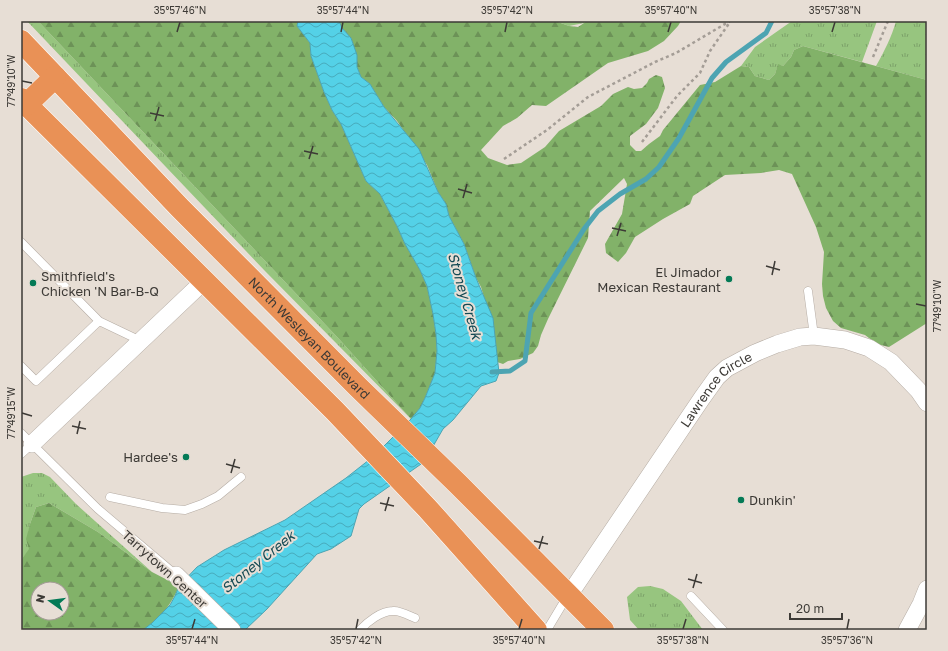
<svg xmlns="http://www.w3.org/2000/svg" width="948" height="651" font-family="'Golos Text',sans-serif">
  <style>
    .grass { fill: url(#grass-tufts) }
    .forest { fill: url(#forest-firs); fill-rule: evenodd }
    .water { fill: url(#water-waves); stroke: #4da4b2 }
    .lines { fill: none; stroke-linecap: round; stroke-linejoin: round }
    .stream { stroke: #4da4b2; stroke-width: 5 }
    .lane-casing { stroke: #b5aca4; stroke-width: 9 }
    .street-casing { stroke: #b5aca4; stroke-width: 18 }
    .highway-casing { stroke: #fff; stroke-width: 23 }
    .path { stroke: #a49d96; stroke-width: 2.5; stroke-dasharray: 3 3; stroke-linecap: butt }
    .lane { stroke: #fff; stroke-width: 8 }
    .street { stroke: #fff; stroke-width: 17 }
    .highway { stroke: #e99156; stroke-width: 22 }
    .ticks { fill: none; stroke: #3d3a36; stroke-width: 1.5 }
    .poi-dot { fill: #047a56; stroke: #e7ded5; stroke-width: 1.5 }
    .labels { text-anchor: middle; stroke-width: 4; stroke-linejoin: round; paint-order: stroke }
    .poi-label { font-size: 13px; fill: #3d3a36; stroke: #e7ded5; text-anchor: end }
    .street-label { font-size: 13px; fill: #3d3a36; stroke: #e7ded5 }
    .water-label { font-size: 14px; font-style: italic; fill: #134953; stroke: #e7ded5 }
    .neatline { fill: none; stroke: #3d3a36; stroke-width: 1.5 }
    .ticks-label { font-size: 10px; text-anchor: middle; fill: #3d3a36 }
  </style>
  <defs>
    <pattern id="grass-tufts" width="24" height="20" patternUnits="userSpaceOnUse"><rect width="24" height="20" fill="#97c57f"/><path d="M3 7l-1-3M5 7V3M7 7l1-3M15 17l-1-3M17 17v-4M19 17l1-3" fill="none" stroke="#7ca169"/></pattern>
    <pattern id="forest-firs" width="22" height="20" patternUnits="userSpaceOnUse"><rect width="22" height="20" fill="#82b269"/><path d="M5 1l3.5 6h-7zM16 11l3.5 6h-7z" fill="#6c9257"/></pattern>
    <pattern id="water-waves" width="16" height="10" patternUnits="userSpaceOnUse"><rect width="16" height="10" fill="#54d1e7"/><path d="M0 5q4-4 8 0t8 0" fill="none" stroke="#47abbc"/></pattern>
  </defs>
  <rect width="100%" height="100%" fill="#e7ded5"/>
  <path class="grass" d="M27 21H38L339 339 411 419 265 271Z
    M558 21H587L584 23 569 26 558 22Z
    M792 21H877L862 62 803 46 794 50 791 57 783 66 778 65 775 74 769 80 755 76 749 67 741 66 755 47Z
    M896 21H927V80L876 66C884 52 892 36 896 21Z
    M33 473H42L50 477 76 504 152 572 98 532 49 503 36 507 30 524 27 539 30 549 21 560V477Z
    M650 586 663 589 681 601 703 630H639L630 620 627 597 638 587Z"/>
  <path class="forest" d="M38 21H298L297 26 310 43 311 56 324 92 332 110 341 124 366 181 380 194 397 226 405 244 420 270 427 286 433 314 436 334 437 351 435 373 425 398 420 408 411 419 339 339Z
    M339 21H558V22L569 26 578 27 587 21H681L678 26 664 41 648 51 608 63 546 106 532 105 517 118 503 126 481 150 488 158 507 165 521 163 545 147 559 131 601 106 613 94 628 87 634 89 642 88 647 83 649 79 656 75 662 77 665 88 658 108 646 124 630 136V145L636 151H641L649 144 660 136 663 130 700 85 715 82 741 66 749 67 755 76 769 80 775 74 778 64 783 66 791 57 794 50 803 46 927 80V323L889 347 877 344 865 335 841 328 833 321 826 308 823 296 822 284 824 252 816 227 792 174 779 170 761 173 725 175 693 196 690 204 663 219 635 237 626 253 618 262 606 253 605 244 622 214 627 184 624 178 590 211 588 238 548 319 541 335 538 346 533 353 520 359 508 361 503 364 497 362 495 339 493 328 481 287 476 278 464 244 449 216 446 204 438 192 427 165 406 134 397 121 384 107 370 84 361 77 357 67 356 55 351 38 342 28Z
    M49 503 98 532 152 572 179 586C172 604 159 620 143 630H21V560L29 549 26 539 30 524 36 507ZM38 589H62V613H38Z"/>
  <path class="water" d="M298 21H339L342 28 351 38 357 55V67L361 77 370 84 384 107 419 149 438 192 446 204 449 216 464 244 476 278 493 318 499 373 496 381 481 386 453 420 443 429 424 462 364 504 359 509 351 536 331 549 317 554 267 609 245 630H143L152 623 170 605 175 596 179 586 197 567 224 550 285 520 346 478 374 456 411 419 420 408 425 398 435 373 437 351 436 334 433 314 427 286 420 270 405 244 397 226 380 194 366 181 341 124 332 110 324 92 311 56 310 43 297 26Z"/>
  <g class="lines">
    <path class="stream" d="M492 372 510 371 525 361 531 313 584 229 598 211 620 194 646 179 659 167 679 138 712 78 726 62 766 33 772 21"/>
    <defs>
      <path id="lane" d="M21 242 99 321 141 341
        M808 291 814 336
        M21 366 36 381 99 321
        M21 433 98 509 176 575
        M21 454 32 444
        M110 497 162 508 185 510 202 504 218 496 241 477
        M691 596 723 630
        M360 630C367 622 381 611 393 611 399 610 410 616 415 618
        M547 630 568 595"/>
      <g id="street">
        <path d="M32 444 204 281"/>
        <path d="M176 575 232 630"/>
        <path id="s1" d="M569 595 702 398 717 377 727 368 755 353 777 344 800 337 814 336 845 340 869 348 891 362 918 390 927 403"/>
        <path d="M907 630 921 604 927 589"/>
      </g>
      <g id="highway">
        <path id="s2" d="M21 41 180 208 358 387 458 484 603 630"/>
        <path d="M21 99 335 411 427 508 536 630"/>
        <path d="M26 105 55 77"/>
      </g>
    </defs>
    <use href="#lane" class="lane-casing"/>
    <use href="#street" class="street-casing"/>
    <use href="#highway" class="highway-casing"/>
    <path class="path" d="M873 57 888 21
      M642 142 677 96 700 73 710 51 730 22
      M504 159 547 130 588 97 655 62 676 53 730 21"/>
    <use href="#lane" class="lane"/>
    <use href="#street" class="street"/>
    <use href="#highway" class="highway"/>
  </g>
  <path class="ticks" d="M177 32 180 22M341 32 343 22M505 32 507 22M668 32 671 22M832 32 835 22M22 81 32 83M150 113 164 116M155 121 159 107M304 151 318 154M309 159 313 146M458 189 472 193M463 198 467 184M612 228 626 231M617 236 621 223M766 266 780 270M772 275 775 261M916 304 926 306M22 413 32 416M72 426 86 429M77 434 80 421M226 464 240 468M231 473 235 459M380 503 394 506M385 511 389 497M534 541 548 544M539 549 543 536M688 579 702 583M693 588 697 574M192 629 195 619M356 629 358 619M519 629 522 619M683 629 686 619M847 629 849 619"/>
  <g class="poi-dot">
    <circle cx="729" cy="279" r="4"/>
    <circle cx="33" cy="283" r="4"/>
    <circle cx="186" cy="457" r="4"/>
    <circle cx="741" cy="500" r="4"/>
  </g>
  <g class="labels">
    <g class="poi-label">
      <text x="721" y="277">El Jimador<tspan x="721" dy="15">Mexican Restaurant</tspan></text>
      <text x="41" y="281" text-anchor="start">Smithfield's<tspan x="41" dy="15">Chicken 'N Bar-B-Q</tspan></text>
      <text x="178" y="462">Hardee's</text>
      <text x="749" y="505" text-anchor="start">Dunkin'</text>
    </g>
    <g class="street-label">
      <text dy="5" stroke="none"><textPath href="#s2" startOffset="414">North Wesleyan Boulevard</textPath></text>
      <text dy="5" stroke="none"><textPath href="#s1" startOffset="254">Lawrence Circle</textPath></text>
      <text transform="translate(165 569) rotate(42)" y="5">Tarrytown Center</text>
    </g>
    <g class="water-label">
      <text transform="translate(465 296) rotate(74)" y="5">Stoney Creek</text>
      <text transform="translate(258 562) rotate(-39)" y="5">Stoney Creek</text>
    </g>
  </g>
  <rect width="948" height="651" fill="none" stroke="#e7ded5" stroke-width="44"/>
  <g transform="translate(50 601) rotate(284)"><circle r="19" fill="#e7ded5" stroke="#a39c95"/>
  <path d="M0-3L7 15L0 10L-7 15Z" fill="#047a56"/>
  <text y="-6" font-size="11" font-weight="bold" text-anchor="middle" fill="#3d3a36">N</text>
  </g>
  <path d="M790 613v6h52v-6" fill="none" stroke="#3d3a36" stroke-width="2"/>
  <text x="796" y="613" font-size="12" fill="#3d3a36" stroke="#e7ded5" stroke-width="3" paint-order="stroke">20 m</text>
  <rect x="22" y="22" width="904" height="607" class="neatline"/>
  <g class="ticks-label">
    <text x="180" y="14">35°57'46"N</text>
    <text x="343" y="14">35°57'44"N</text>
    <text x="507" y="14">35°57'42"N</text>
    <text x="671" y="14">35°57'40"N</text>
    <text x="835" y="14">35°57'38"N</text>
    <text transform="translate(11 81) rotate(-90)" y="4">77°49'10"W</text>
    <text transform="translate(937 306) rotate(-90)" y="4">77°49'10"W</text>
    <text transform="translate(11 413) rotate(-90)" y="4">77°49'15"W</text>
    <text x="192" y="644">35°57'44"N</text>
    <text x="356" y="644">35°57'42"N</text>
    <text x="519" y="644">35°57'40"N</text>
    <text x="683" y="644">35°57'38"N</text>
    <text x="847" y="644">35°57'36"N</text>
  </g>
</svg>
